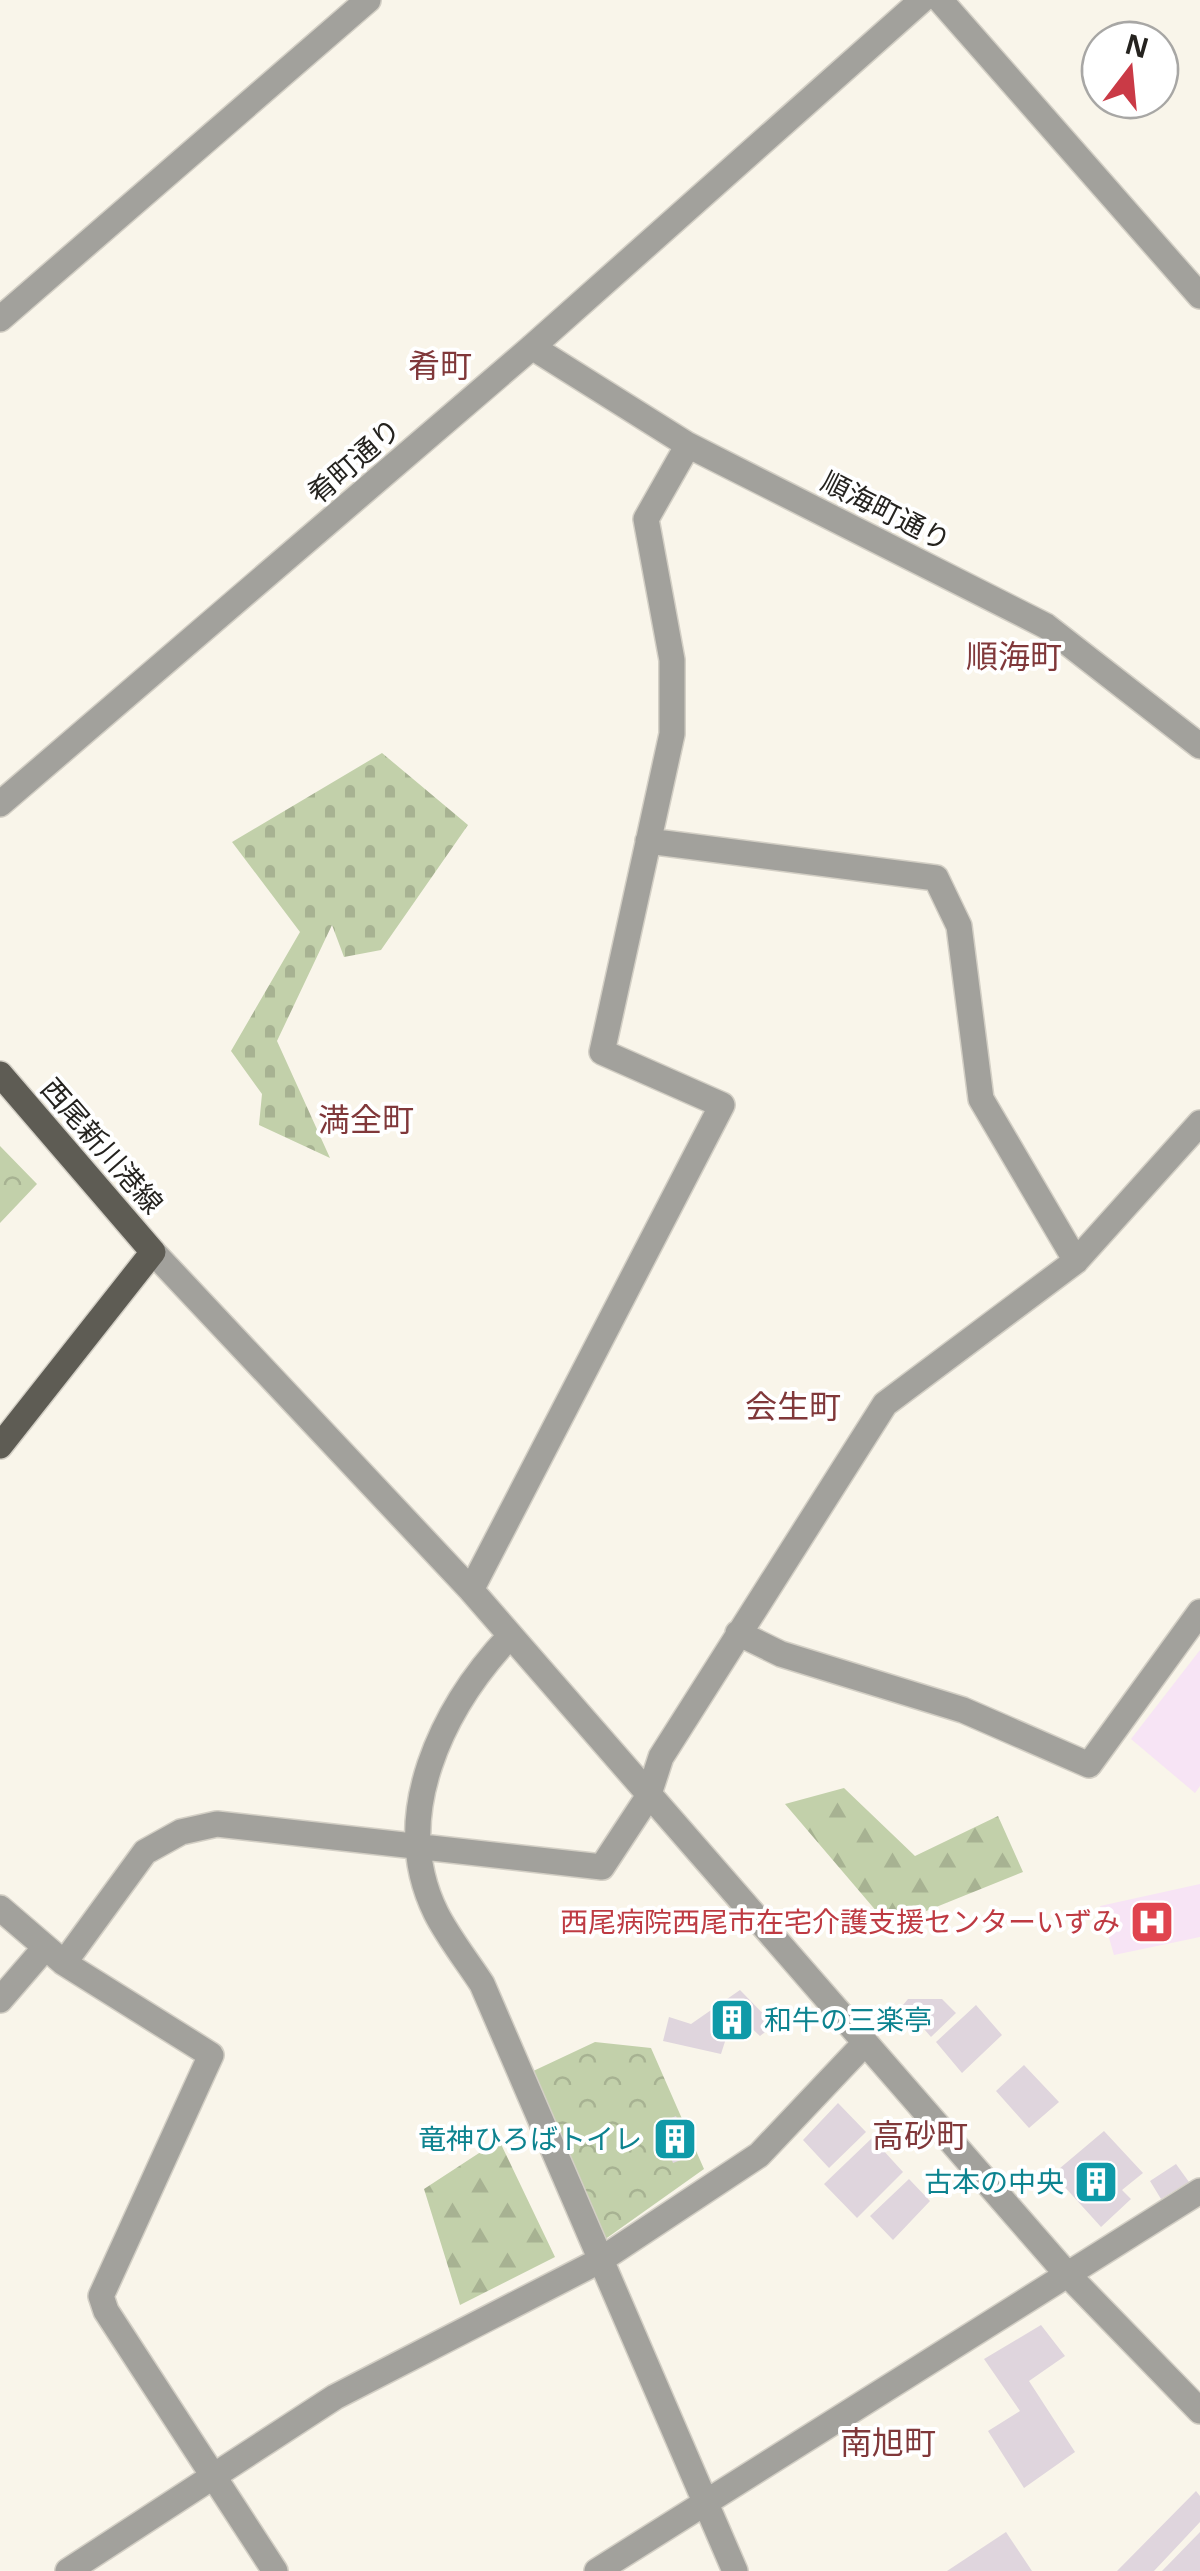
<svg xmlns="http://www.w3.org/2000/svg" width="1200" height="2571" font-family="'Noto Sans','Noto Sans JP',sans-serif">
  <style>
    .medical { fill: #f7e4f5 }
    .forest { fill: url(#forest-firs) }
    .cemetery { fill: url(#cemetery-stones) }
    .park { fill: url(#park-crowns) }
    .building { fill: #dfd5dd }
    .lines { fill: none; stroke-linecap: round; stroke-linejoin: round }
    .minor-casing { stroke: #d3cfc5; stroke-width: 28 }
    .major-casing { stroke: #d3cfc5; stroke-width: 28 }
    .minor { stroke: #a2a19c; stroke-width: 25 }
    .major { stroke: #5e5c54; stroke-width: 25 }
    .labels { text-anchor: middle; stroke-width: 8; stroke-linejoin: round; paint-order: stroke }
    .street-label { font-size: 28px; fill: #25231f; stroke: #fff }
    .health-label { font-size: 28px; fill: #be3a42; stroke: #fff; text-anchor: end }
    .culture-label { font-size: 28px; fill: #0d838f; stroke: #fff; text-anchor: end }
    .quarter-label { font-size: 32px; fill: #80383a; stroke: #fff }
  </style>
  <defs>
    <pattern id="forest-firs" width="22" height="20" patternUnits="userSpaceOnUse" patternTransform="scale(2.5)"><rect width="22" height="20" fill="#c2d0aa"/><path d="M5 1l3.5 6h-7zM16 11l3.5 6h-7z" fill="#a7b292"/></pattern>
    <pattern id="cemetery-stones" width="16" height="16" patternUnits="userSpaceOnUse" patternTransform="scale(2.5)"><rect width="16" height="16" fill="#c2d0aa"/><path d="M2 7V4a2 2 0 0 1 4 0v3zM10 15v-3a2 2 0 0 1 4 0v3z" fill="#a7b292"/></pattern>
    <pattern id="park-crowns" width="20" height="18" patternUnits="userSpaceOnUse" patternTransform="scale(2.5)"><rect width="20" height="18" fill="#c2d0aa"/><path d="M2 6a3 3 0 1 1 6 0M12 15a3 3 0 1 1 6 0" fill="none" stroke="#a7b292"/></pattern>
  </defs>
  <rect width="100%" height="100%" fill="#f9f5ea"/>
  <path class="medical" d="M1200 1650V1786L1195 1793 1131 1739Z
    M1200 1884V1937L1114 1955 1100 1906Z"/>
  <path class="forest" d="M844 1788 915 1856 998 1816 1023 1872 889 1926 785 1804Z
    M499 2140 555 2257 460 2305 424 2189Z"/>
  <path class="cemetery" d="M382 753 468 825 381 950 344 957 332 925 277 1041 330 1158 259 1125 262 1094 231 1051 300 932 232 842Z"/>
  <path class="park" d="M0 1146 37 1184 0 1223Z
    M595 2042 651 2048 704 2169 604 2240 529 2073Z"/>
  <path class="building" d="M740 1990 774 2025 760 2036 747 2024 742 2029 736 2023 729 2029 721 2054 663 2041 669 2017 691 2024Z
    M908 1999H942L956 2013 931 2037 903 2005Z
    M976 2005 1002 2035 962 2073 936 2042Z
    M1024 2065 1059 2102 1029 2128 996 2091Z
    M838 2103 866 2132 829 2168 803 2140Z
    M676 2116 694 2155 673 2163 657 2124Z
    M1104 2131 1143 2173 1122 2190 1131 2199 1101 2227 1053 2174Z
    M872 2138 903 2172 857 2218 824 2184Z
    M1176 2164 1189 2182 1161 2199 1150 2181Z
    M909 2179 930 2201 893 2240 870 2216Z
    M1041 2325 1065 2356 1029 2381 1075 2452 1024 2488 988 2431 1020 2411 984 2359Z
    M1196 2491 1200 2496V2522L1154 2571H1117Z
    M1006 2532 1032 2571H947Z
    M1200 2532V2571H1162Z"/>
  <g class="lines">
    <defs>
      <path id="minor" d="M940 0 1200 296
        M0 319 368 0
        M532 347 688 445 1046 626 1200 746
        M0 804 532 347 922 0
        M648 841 936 878 959 926 981 1099 1076 1261
        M153 1252 471 1590 1066 2273 1200 2411
        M471 1590 722 1105 602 1052 672 734V660L646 519 688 445
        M738 1633 781 1654 963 1710 1089 1765 1200 1612
        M510 1636C443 1707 388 1816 436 1913 448 1937 467 1961 482 1984L735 2571
        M0 1908 64 1963 211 2055 101 2296 106 2311 275 2571
        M64 1963 145 1852 181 1832 217 1824 602 1867 648 1797 661 1757 885 1404 1076 1261 1200 1123
        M0 2000 44 1949
        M68 2571 335 2397 599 2261 759 2155 865 2043
        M597 2571 1200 2191"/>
      <path id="major" d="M0 1074 153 1252 0 1446"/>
    </defs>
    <use href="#minor" class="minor-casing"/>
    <use href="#major" class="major-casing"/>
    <use href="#minor" class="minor"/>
    <use href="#major" class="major"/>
  </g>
  <defs>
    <symbol id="hospital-square" viewBox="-11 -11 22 22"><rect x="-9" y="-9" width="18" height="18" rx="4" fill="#e0444e" stroke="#fff"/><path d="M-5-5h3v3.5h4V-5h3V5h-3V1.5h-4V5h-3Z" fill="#fff"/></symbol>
    <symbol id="building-square" viewBox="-11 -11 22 22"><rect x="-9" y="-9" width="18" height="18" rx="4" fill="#0f9aa8" stroke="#fff"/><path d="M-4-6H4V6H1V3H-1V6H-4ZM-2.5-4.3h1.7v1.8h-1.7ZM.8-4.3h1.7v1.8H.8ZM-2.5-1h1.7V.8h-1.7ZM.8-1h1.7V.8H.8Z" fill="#fff"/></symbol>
  </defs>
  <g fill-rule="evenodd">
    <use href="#hospital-square" x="1127" y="1897" width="50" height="50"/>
    <use href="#building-square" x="707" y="1995" width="50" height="50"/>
    <use href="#building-square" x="650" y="2114" width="50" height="50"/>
    <use href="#building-square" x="1071" y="2157" width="50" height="50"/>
  </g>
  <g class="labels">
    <g class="street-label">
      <text transform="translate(354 461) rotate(-41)" y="10">肴町通り</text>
      <text transform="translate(886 511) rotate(27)" y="10">順海町通り</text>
      <text transform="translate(102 1146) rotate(49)" y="10">西尾新川港線</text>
    </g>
    <g class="health-label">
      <text x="1120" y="1932">西尾病院西尾市在宅介護支援センターいずみ</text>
    </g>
    <g class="culture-label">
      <text x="764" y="2030" text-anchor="start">和牛の三楽亭</text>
      <text x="642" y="2149">竜神ひろばトイレ</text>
      <text x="1064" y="2192">古本の中央</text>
    </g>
    <g class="quarter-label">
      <text x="440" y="377">肴町</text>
      <text x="1014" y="668">順海町</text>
      <text x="366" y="1131">満全町</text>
      <text x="793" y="1418">会生町</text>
      <text x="920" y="2147">高砂町</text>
      <text x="888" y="2454">南旭町</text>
    </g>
  </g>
  <g transform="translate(1130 70) rotate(16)"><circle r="48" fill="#ffffff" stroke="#a8a7a5" stroke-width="2.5"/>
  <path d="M0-8L18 38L0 25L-18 38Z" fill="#ca3a46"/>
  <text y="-15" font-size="28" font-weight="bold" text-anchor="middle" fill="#25231f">N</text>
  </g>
</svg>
